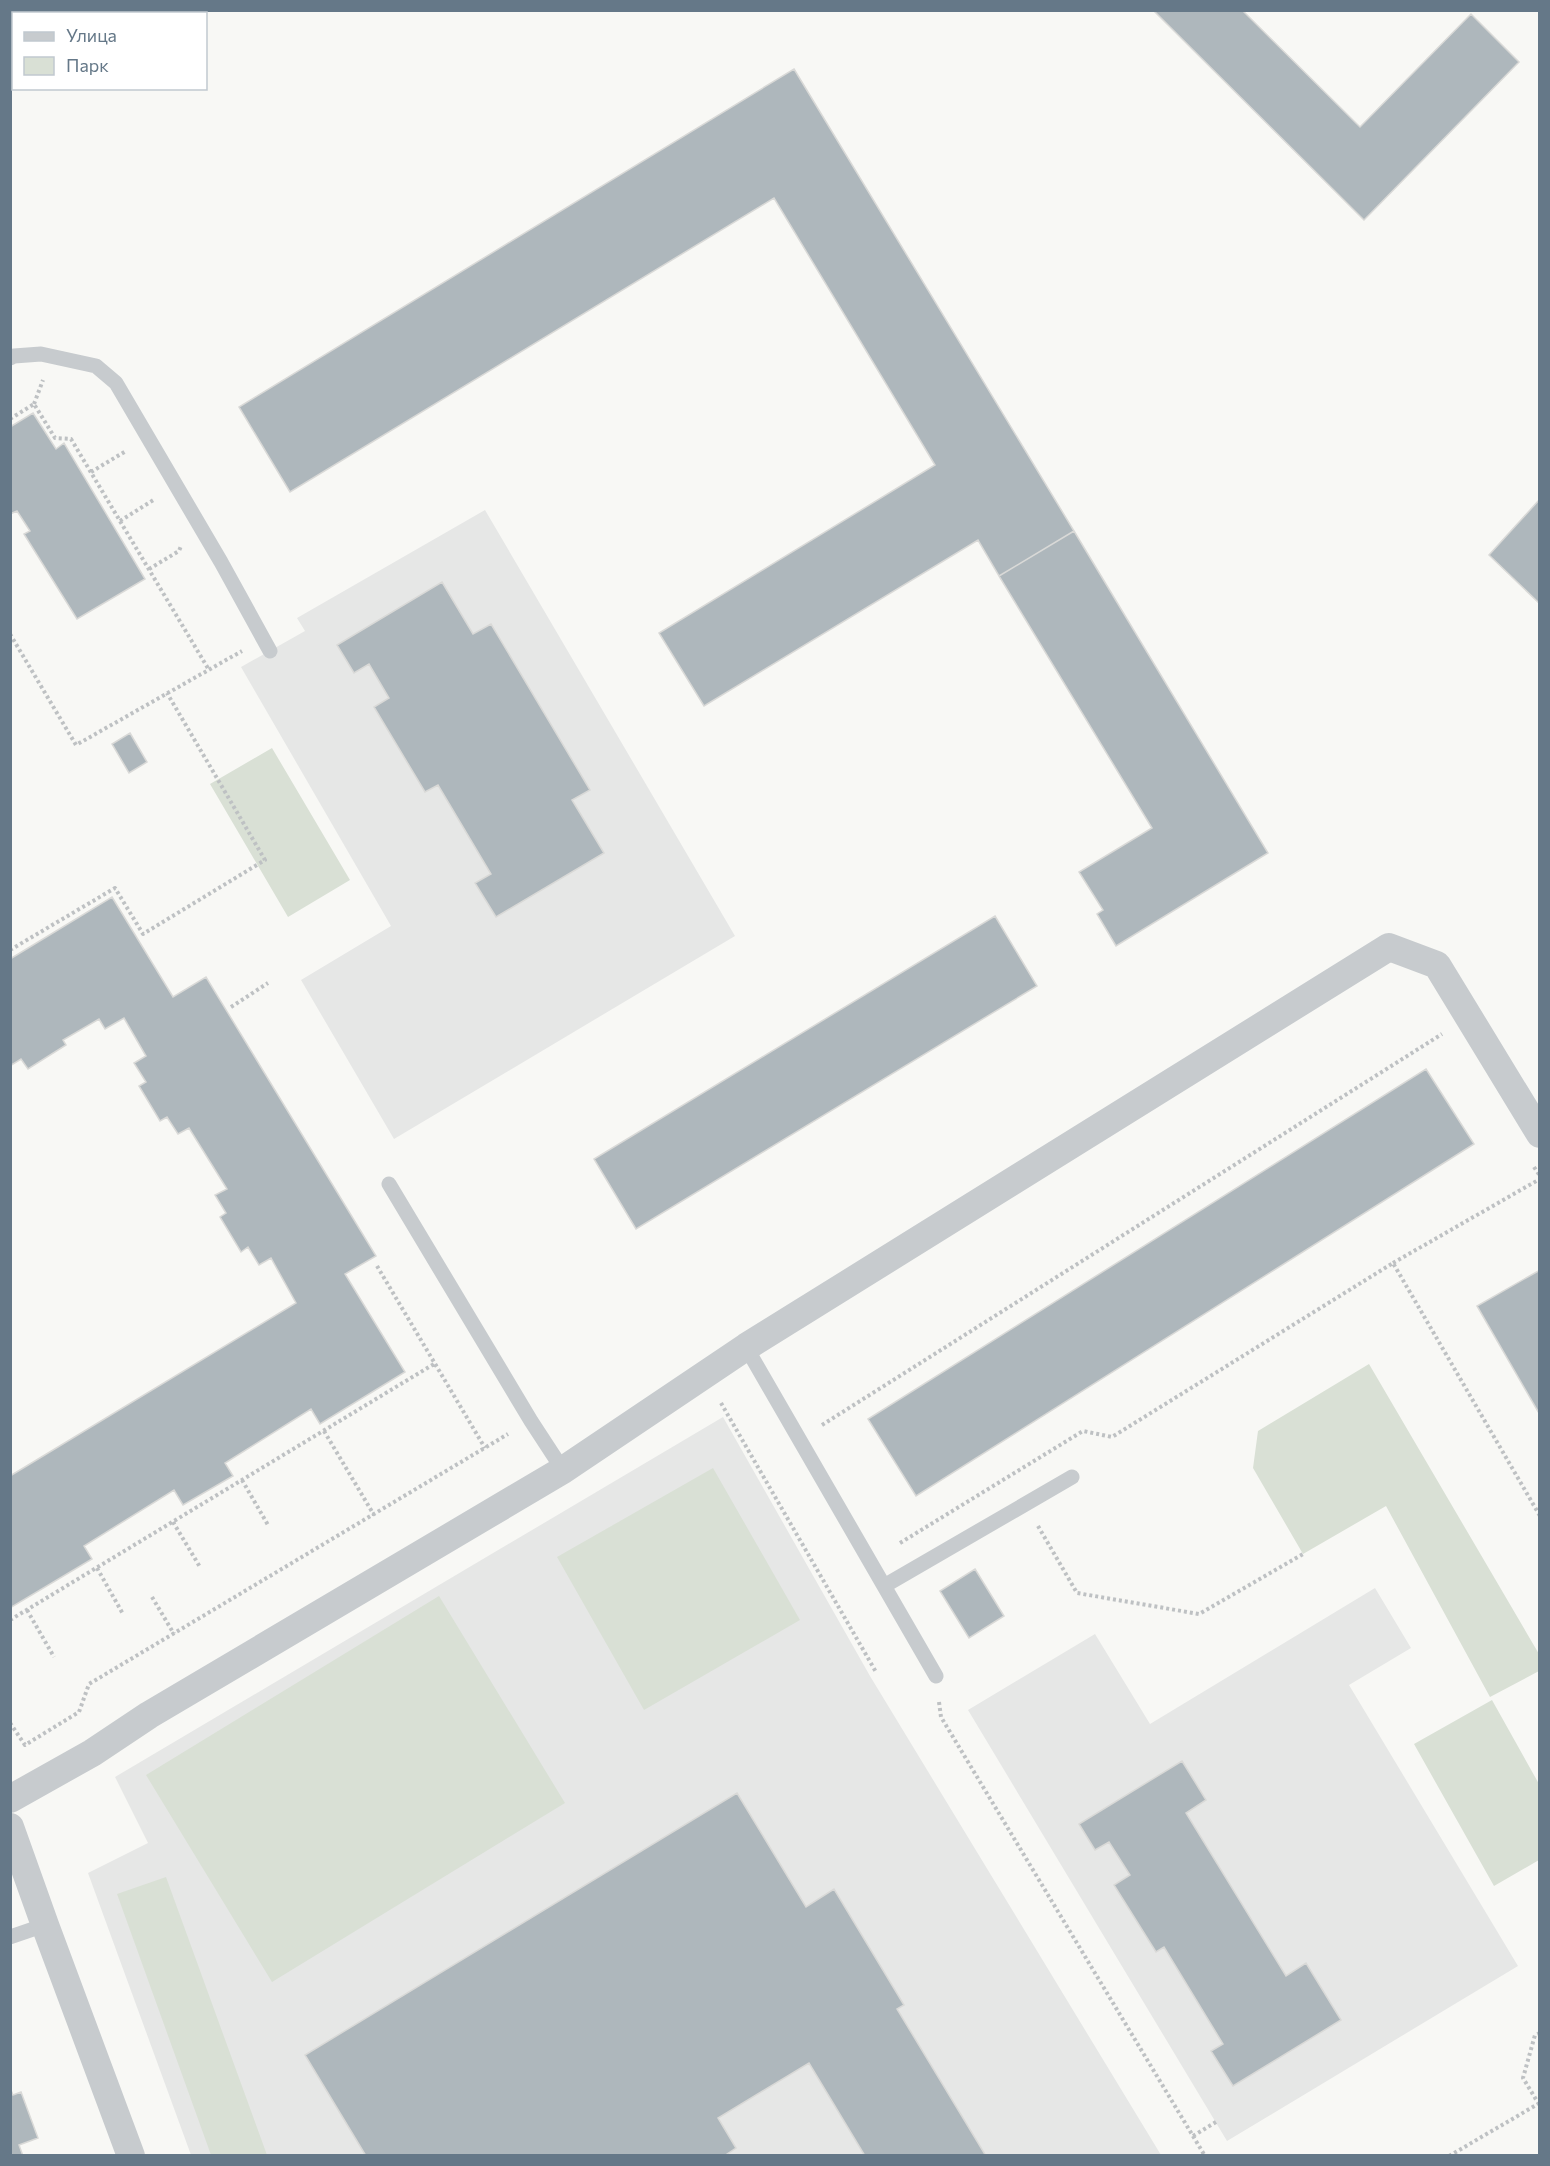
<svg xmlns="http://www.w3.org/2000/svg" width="1550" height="2166" font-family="Commissioner,sans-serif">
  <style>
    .built { fill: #e6e7e6 }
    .green { fill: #d9e0d5 }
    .building { fill: #aeb7bc; stroke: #d9d9d7; stroke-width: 1.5 }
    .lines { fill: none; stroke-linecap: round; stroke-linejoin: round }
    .path { stroke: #bec1c3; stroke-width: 4; stroke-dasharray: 3 3; stroke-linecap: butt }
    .lane { stroke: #c7cbce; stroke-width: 15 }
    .street { stroke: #c7cbce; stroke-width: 28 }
  </style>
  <rect width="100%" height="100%" fill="#f8f8f5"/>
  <path class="built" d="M485 510 735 936 394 1139 301 980 391 926 241 667 305 631 297 618Z
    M723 1417 870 1676 1161 2155H191L88 1873 148 1843 115 1777Z
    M1375 1588 1411 1648 1349 1685 1518 1966 1227 2141 968 1710 1095 1634 1150 1724Z"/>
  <path class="green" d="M272 748 350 880 288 917 210 784Z
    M1369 1364 1539 1654V1671L1490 1697 1386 1506 1303 1554 1253 1468 1258 1431Z
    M713 1468 800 1620 644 1710 557 1557Z
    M439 1596 565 1803 272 1982 146 1775Z
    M1492 1700 1539 1784V1860L1494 1886 1414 1744Z
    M166 1877 267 2155H211L117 1894Z"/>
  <path class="building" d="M1153 10H1242L1360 127 1471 14 1519 62 1364 220Z
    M794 69 1074 531 999 576 978 540 704 706 659 633 935 465 774 198 290 492 239 407Z
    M33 413 56 449 64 443 145 579 77 619 24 534 30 531 17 511 10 514V427Z
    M1540 499V604L1489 555Z
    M1074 531 1268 853 1116 946 1097 914 1103 910 1079 872 1152 828 999 576Z
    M442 582 473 634 491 624 590 790 572 800 604 853 496 917 475 883 491 874 438 785 425 792 374 707 389 698 369 664 354 673 337 645Z
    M130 733 147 762 129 773 112 744Z
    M112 897 173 997 206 977 376 1256 345 1274 405 1372 320 1424 311 1409 225 1463 233 1476 183 1505 174 1490 84 1546 92 1559 10 1608V1476L296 1303 271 1258 259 1265 248 1247 241 1252 220 1217 226 1213 215 1195 227 1189 189 1128 178 1134 167 1117 160 1121 139 1086 146 1082 134 1063 146 1056 124 1018 105 1029 99 1019 63 1040 66 1045 28 1069 21 1059 10 1066V959Z
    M995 916 1037 986 636 1229 594 1159Z
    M1426 1069 1474 1144 916 1496 868 1419Z
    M1540 1270V1415L1477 1306Z
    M975 1569 1004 1616 969 1638 940 1591Z
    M1182 1761 1206 1800 1186 1813 1286 1976 1306 1963 1341 2020 1233 2086 1211 2051 1223 2044 1164 1947 1156 1952 1114 1885 1130 1875 1109 1842 1095 1850 1079 1824Z
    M737 1793 806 1907 834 1889 904 2005 897 2009 986 2156H865L809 2063 718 2118 736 2148 724 2156H366L305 2055Z
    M10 2088 13 2095 21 2092 38 2138 19 2145 23 2156H10Z"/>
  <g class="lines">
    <path class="path" d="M34 404 43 380
      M10 419 34 404 55 438 71 439 209 670
      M91 472 126 451
      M120 521 155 499
      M149 569 179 551 181 546
      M10 634 76 745 242 651
      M10 950 115 888 143 934 265 860 167 693
      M231 1007 268 983
      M1534 1167 1540 1176
      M1393 1263 1540 1179
      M377 1266 485 1448
      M721 1403 876 1672
      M822 1425 1442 1034
      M324 1431 374 1515
      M242 1480 268 1525
      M173 1522 200 1567
      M1038 1526 1077 1593 1199 1614 1303 1554
      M900 1543 1083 1431 1112 1437 1393 1263 1540 1516
      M97 1568 123 1614
      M152 1597 174 1634
      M27 1610 54 1657
      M10 1620 434 1364
      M939 1702 941 1717 1205 2156
      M10 1723 25 1745 79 1712 89 1684 508 1434
      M1540 2033 1535 2035 1523 2078 1540 2106
      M1193 2136 1216 2122
      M1449 2156 1538 2104"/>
    <path class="lane" d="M10 358 14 356 41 354 96 366 116 383 221 562 270 651
      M389 1184 531 1421 563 1470
      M746 1347 936 1676
      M884 1586 1072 1477
      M10 1937 45 1925"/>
    <path class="street" d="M10 1799 92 1753 149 1715 563 1470 746 1347 1389 947 1437 965 1540 1134
      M10 1827 45 1925 131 2156"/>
  </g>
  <rect width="1550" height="2166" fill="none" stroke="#657888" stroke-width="24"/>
  <rect x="12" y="12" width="195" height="78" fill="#ffffff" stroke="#c1c9cf" stroke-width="1.5"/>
  <rect x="24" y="32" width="30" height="9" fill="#c7cbce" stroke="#c1c9cf" stroke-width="1.5"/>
  <text x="66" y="42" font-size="18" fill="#657888">Улица</text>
  <rect x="24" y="57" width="30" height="18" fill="#d9e0d5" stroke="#c1c9cf" stroke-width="1.5"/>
  <text x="66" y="72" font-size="18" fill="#657888">Парк</text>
</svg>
